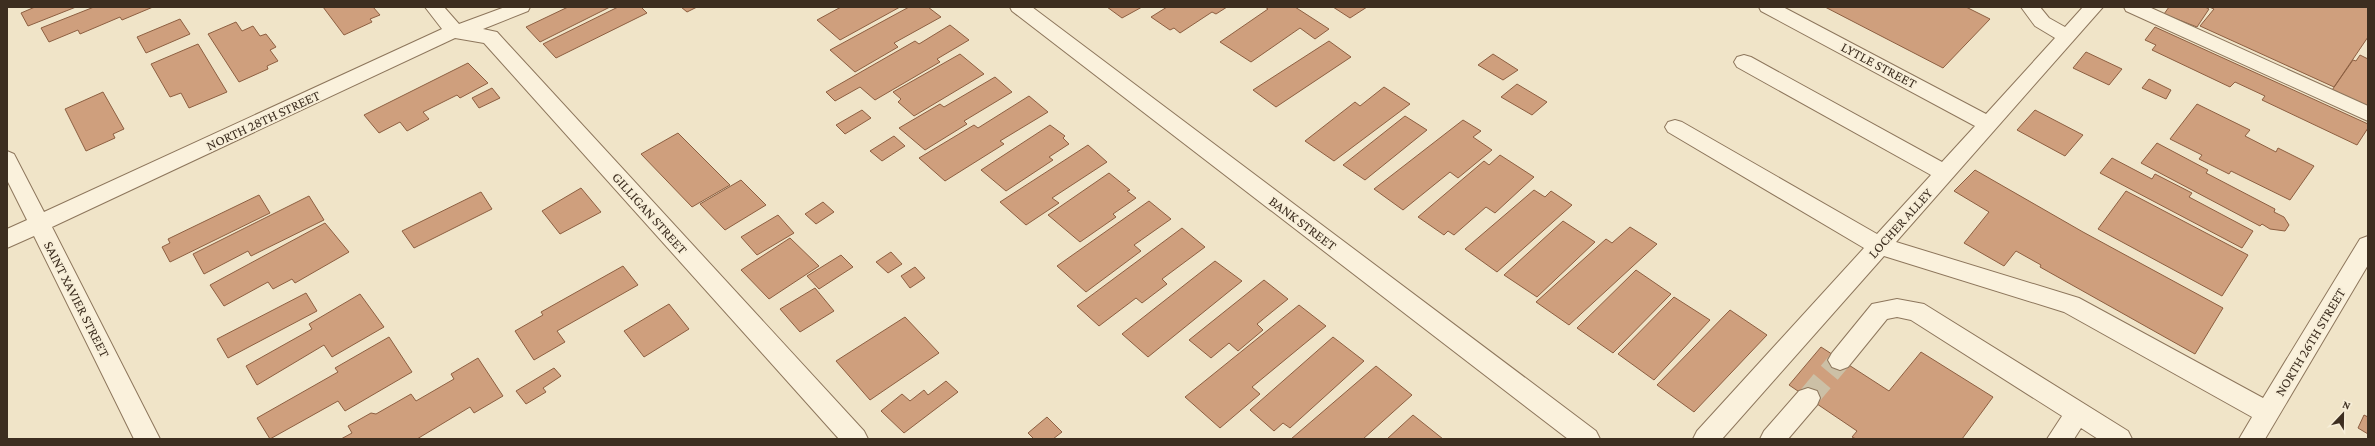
<svg xmlns="http://www.w3.org/2000/svg" width="2375" height="446" font-family="'Crimson Pro',serif">
  <style>
    .building { fill: #cf9f7d; stroke: #8d5f41 }
    .lines { fill: none; stroke-linecap: round; stroke-linejoin: round }
    .minor-tunnel { stroke: #ccc0a6; stroke-width: 22; stroke-dasharray: 22 11; stroke-linecap: butt }
    .minor-casing { stroke: #8d765c; stroke-width: 2 }
    .minor { fill: #faf1dc; fill-rule: evenodd }
    .labels { text-anchor: middle; stroke-width: 4; stroke-linejoin: round; paint-order: stroke }
    .street-label { font-size: 14px; fill: #3d2e20; stroke: #f7eed8 }
  </style>
  <rect width="100%" height="100%" fill="#f0e4c8"/>
  <path class="building" d="M35 7H76L28 26 21 13Z
    M94 7H153L122 20 120 17 80 34 78 30 49 42 41 28Z
    M323 7H373L380 15 370 19 372 22 344 35Z
    M568 7H610L540 42 526 27Z
    M618 7H641L647 13 556 58 543 44Z
    M681 7H697L687 12Z
    M841 7H900L840 40 817 20Z
    M909 7H928L941 17 894 43 898 47 855 72 830 50Z
    M1107 7H1142L1122 18Z
    M1167 7H1227L1216 14 1212 12 1180 33 1174 28 1170 30 1151 17Z
    M1265 7H1295L1329 29 1315 39 1300 28 1251 62 1220 42 1268 9Z
    M1333 7H1367L1350 18Z
    M1825 7H1966L1990 19 1943 68Z
    M2169 7H2205L2209 9 2197 27 2164 14Z
    M2209 7H2368V37L2334 87 2200 26 2214 9Z
    M180 19 190 34 146 53 137 37Z
    M236 22 242 31 253 26 260 36 266 34 276 47 270 50 278 61 267 66 268 69 239 82 208 34Z
    M950 25 969 40 937 59 940 62 875 100 860 87 835 101 826 92 915 41 919 44Z
    M2155 27 2368 124V128L2357 145 2262 100 2265 96 2235 82 2230 87 2152 50 2156 45 2145 40Z
    M1329 41 1351 57 1276 107 1253 90Z
    M198 44 227 92 189 108 181 93 170 97 151 64Z
    M2086 52 2122 69 2109 85 2073 68Z
    M960 54 984 74 914 116 898 102 901 99 893 92Z
    M1493 54 1518 70 1503 80 1478 65Z
    M2360 55 2368 59V111L2330 93 2353 60 2356 61Z
    M468 63 488 83 460 98 457 95 423 112 429 119 407 131 400 122 379 133 364 115Z
    M995 77 1012 92 964 121 967 124 925 150 899 128 940 104 944 107Z
    M2149 79 2171 90 2166 99 2142 88Z
    M1517 84 1547 102 1532 115 1501 97Z
    M1384 87 1410 104 1334 161 1305 141 1355 102 1360 106Z
    M492 88 500 98 479 108 472 98Z
    M103 92 124 129 113 134 115 138 86 151 65 109Z
    M1029 96 1048 112 1000 141 1004 144 945 181 919 158 974 125 978 128Z
    M2197 104 2250 130 2245 136 2276 152 2278 148 2314 166 2290 200 2231 171 2229 174 2199 159 2202 155 2170 139Z
    M862 110 871 118 845 134 836 125Z
    M2035 110 2083 135 2065 156 2017 130Z
    M1405 116 1427 130 1365 180 1343 165Z
    M1463 120 1481 131 1473 137 1492 150 1458 178 1450 172 1403 210 1374 189Z
    M1050 125 1065 136 1063 138 1069 144 1049 157 1053 160 1006 191 981 170Z
    M678 133 730 185 692 207 641 154Z
    M894 136 905 146 882 161 870 151Z
    M2157 143 2208 170 2206 173 2275 209 2274 212 2284 217 2289 225 2285 231 2270 229 2262 224 2260 226 2141 163Z
    M1088 145 1107 162 1052 198 1059 203 1026 225 1000 202Z
    M1500 155 1534 177 1495 213 1486 207 1454 235 1448 231 1444 235 1418 217 1484 161 1489 165Z
    M2112 158 2152 179 2155 174 2192 193 2189 197 2253 231 2242 248 2100 173Z
    M1975 170 2083 232 2223 308 2195 354 2040 267 2041 265 2016 251 2004 266 1964 243 1989 212 1954 191Z
    M1109 173 1130 190 1127 191 1136 198 1113 214 1116 217 1080 242 1048 215Z
    M741 180 766 205 725 230 700 204Z
    M581 188 601 212 560 234 542 211Z
    M1534 190 1545 197 1551 191 1572 205 1497 272 1465 249Z
    M2126 191 2248 255 2222 296 2098 229Z
    M481 192 492 209 414 248 402 231Z
    M259 195 270 213 170 262 162 247 170 243 168 239Z
    M309 196 324 220 251 256 248 251 204 274 193 254Z
    M1149 201 1171 219 1134 245 1141 251 1086 292 1057 266Z
    M823 202 834 212 816 224 805 214Z
    M778 215 794 233 757 255 741 237Z
    M1563 221 1595 242 1537 297 1504 275Z
    M325 223 349 252 295 283 292 279 273 289 268 282 224 306 210 285Z
    M1630 227 1657 244 1569 325 1536 302 1606 239 1612 243Z
    M1182 228 1205 247 1162 279 1167 284 1142 303 1136 298 1099 326 1077 306Z
    M790 238 819 266 769 299 741 270Z
    M891 252 902 264 888 273 876 262Z
    M841 255 853 267 819 289 807 276Z
    M1215 261 1242 281 1148 357 1122 334Z
    M623 266 638 285 557 331 565 342 534 360 515 331 543 315 541 312Z
    M915 267 925 278 910 288 901 276Z
    M1636 270 1671 294 1613 353 1577 328Z
    M1264 280 1288 299 1257 324 1263 330 1238 351 1229 343 1211 358 1189 340Z
    M815 288 834 311 800 332 780 309Z
    M306 293 317 311 228 358 217 339Z
    M360 294 384 327 332 357 324 345 257 385 246 366 312 329 309 324Z
    M1674 297 1710 320 1654 380 1618 354Z
    M669 304 689 329 644 357 624 331Z
    M1299 305 1326 326 1252 387 1260 394 1220 428 1185 397Z
    M1730 310 1767 335 1694 412 1657 385Z
    M905 317 939 353 870 400 836 361Z
    M389 337 412 372 345 411 338 401 270 439 257 418 338 372 335 368Z
    M1333 337 1364 361 1290 428 1283 423 1274 431 1250 410Z
    M1821 347 1889 391 1921 352 1993 397 1962 439H1856L1852 437 1857 431 1789 385Z
    M478 358 503 396 474 413 470 407 417 439H341L352 433 348 426 371 413 376 414 411 394 416 401 454 379 451 374Z
    M1376 366 1412 395 1363 439H1291Z
    M554 368 561 376 543 388 546 392 526 404 516 391Z
    M946 381 958 392 904 433 881 411 902 394 910 401 924 390 928 395Z
    M1413 415 1443 439H1387Z
    M2364 415 2368 417V434L2358 428Z
    M1047 417 1062 432 1053 439H1034L1028 433Z"/>
  <g class="lines">
    <path class="minor-tunnel" d="M1808 398 1840 360"/>
    <defs>
      <path id="minor" d="M425 7H444L459 24 505 7H530L528 11 483 29 497 32 864 431 868 439H839L484 43 455 38 52 227 160 439H134L34 236 7 248V229L27 220 7 180V151L14 154 44 212 442 29Z
        M1010 7H1032L1596 431 1600 439H1568L1012 11Z
        M1759 7H1783L1986 114 2055 38 2035 26 2021 7H2040L2049 18 2065 27 2083 7H2103L1896 242 2079 298 2263 398 2360 239 2368 236V265L2265 439H2239L2252 417 2064 312 1884 256 1722 439H1693L1697 431 1864 248 1668 132 1665 127 1668 122 1675 120 1682 122 1877 234 1931 175 1737 67 1734 62 1737 57 1744 55 1751 57 1942 162 1975 126 1761 11Z
        M2124 7H2149L2368 106V121L2126 11Z
        M1897 299 1924 304 2128 431 2132 439H2098L2081 428 2074 439H2047L2062 416 1911 320 1897 317 1887 319 1848 367 1840 370 1832 367 1828 360 1832 353 1872 304Z
        M1808 388 1817 391 1820 398 1817 405 1788 439H1760L1764 431 1799 391Z"/>
    </defs>
    <use href="#minor" class="minor-casing"/>
    <use href="#minor" class="minor"/>
  </g>
  <g class="labels">
    <g class="street-label">
      <text transform="translate(1879 65) rotate(28)" y="5">LYTLE STREET</text>
      <text transform="translate(263 120) rotate(-25)" y="5">NORTH 28TH STREET</text>
      <text transform="translate(650 213) rotate(48)" y="5">GILLIGAN STREET</text>
      <text transform="translate(1303 223) rotate(37)" y="5">BANK STREET</text>
      <text transform="translate(1900 223) rotate(-48)" y="5">LOCHER ALLEY</text>
      <text transform="translate(77 299) rotate(63)" y="5">SAINT XAVIER STREET</text>
      <text transform="translate(2310 342) rotate(-59)" y="5">NORTH 26TH STREET</text>
    </g>
  </g>
  <rect width="2375" height="446" fill="none" stroke="#3d2e20" stroke-width="16"/>
  <g transform="translate(2343 414) rotate(22)" stroke="#f7eed8" stroke-width="3" paint-order="stroke">
  <path d="M0-3L7 15L0 10L-7 15Z" fill="#3d2e20"/>
  <text y="-6" font-size="11" font-weight="bold" text-anchor="middle" fill="#3d2e20">N</text>
  </g>
</svg>
